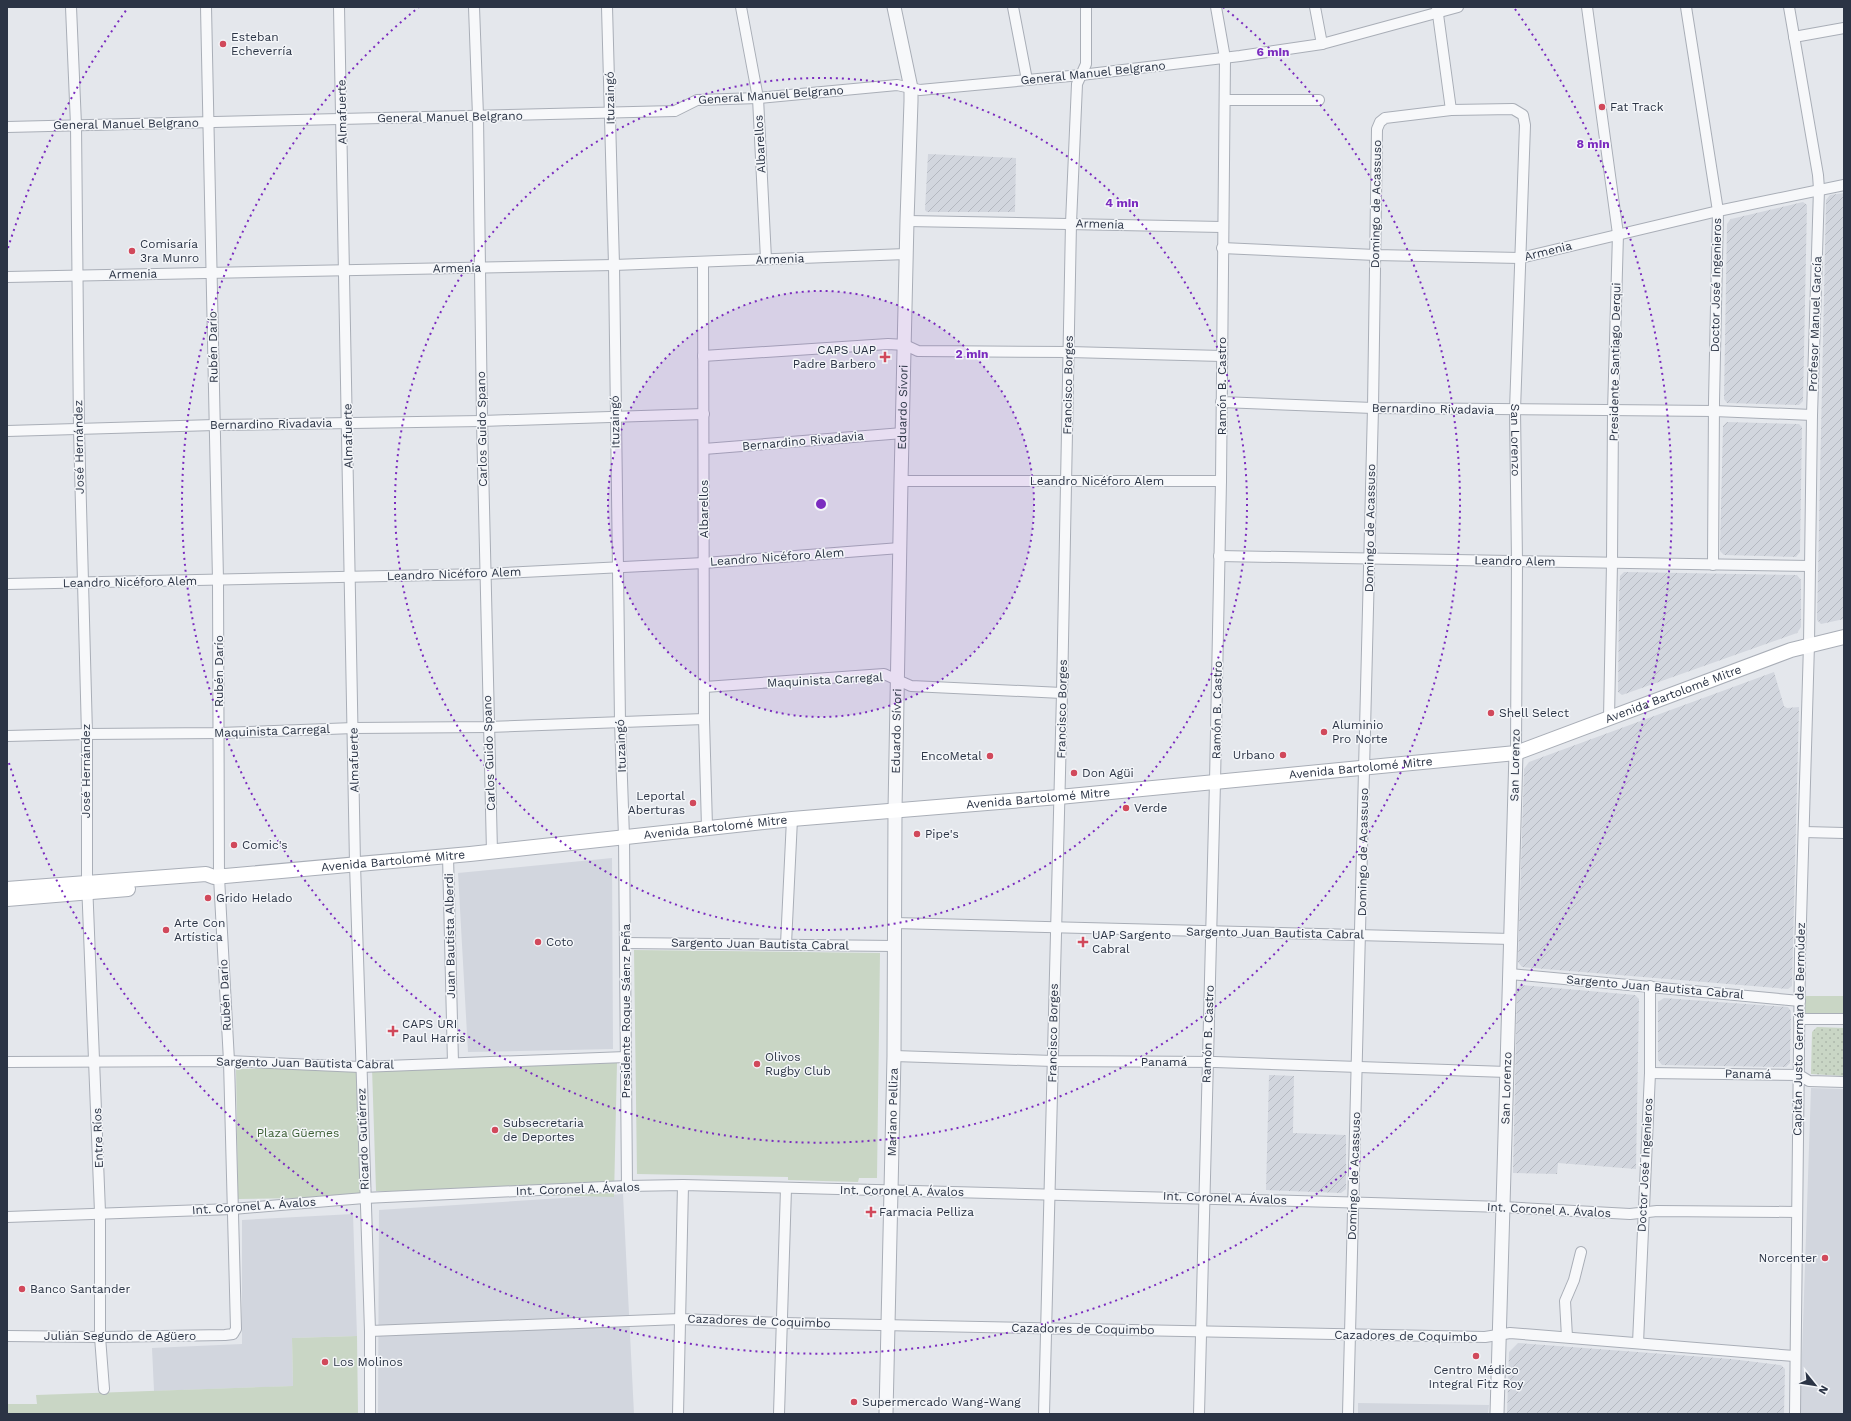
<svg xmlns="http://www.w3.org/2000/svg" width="1851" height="1421" font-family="'Work Sans',sans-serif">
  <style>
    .built { fill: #d2d6de }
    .industrial { fill: url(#industrial-furrows) }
    .grass { fill: url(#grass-dots) }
    .park { fill: #c9d6c5 }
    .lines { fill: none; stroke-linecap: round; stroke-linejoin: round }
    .minor-casing { stroke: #a9aeb7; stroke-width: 12 }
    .tertiary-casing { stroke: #a9aeb7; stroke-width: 15 }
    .secondary-casing { stroke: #a9aeb7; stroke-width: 16 }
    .minor { stroke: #f7f8fa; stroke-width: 10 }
    .tertiary { stroke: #f7f8fa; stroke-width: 13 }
    .secondary { stroke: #fff; stroke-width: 14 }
    .ring { fill: none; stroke: #7b2cbf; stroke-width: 2; stroke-dasharray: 2 4 }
    .poi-dot { fill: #d1495b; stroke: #f4f6f9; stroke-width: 1.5 }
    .labels { text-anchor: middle; stroke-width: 3; stroke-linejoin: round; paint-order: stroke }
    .poi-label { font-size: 12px; fill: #2b3445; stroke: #f4f6f9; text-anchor: start }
    .street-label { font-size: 12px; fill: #2b3445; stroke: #f4f6f9 }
    .park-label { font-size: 12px; fill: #3f6138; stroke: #f4f6f9 }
    .centre { fill: #7b2cbf; stroke: #f4f6f9; stroke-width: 2 }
    .ring-label { font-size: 12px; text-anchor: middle; font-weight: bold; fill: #7b2cbf; stroke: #f4f6f9; stroke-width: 3; stroke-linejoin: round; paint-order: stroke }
  </style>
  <defs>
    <pattern id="industrial-furrows" width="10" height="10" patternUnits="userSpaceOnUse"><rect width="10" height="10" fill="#d2d6de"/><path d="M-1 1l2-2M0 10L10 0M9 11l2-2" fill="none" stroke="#b4b8c0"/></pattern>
    <pattern id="grass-dots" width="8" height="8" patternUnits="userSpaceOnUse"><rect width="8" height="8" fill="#c9d6c5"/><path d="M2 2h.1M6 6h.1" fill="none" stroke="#adb8ab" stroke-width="1.8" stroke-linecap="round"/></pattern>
  </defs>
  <rect width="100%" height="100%" fill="#e4e7ec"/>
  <path class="built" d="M612 858 613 1049 468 1052 458 873Z
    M1811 1088 1844 1089V1414H1800Z
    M623 1194 634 1414H378L379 1210Z
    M353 1214 357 1336 292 1338 293 1386 154 1391 152 1348 242 1344V1220Z
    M1358 1403 1489 1405 1488 1414H1358Z"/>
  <path class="industrial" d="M928 154 1016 158 1015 212H927L925 210Z
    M1844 193V619L1821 624 1817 620 1826 200 1830 195Z
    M1803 202 1807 205 1803 401 1799 405 1727 403 1724 399 1727 224 1731 219Z
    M1727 422 1799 424 1802 427 1800 552 1796 557 1724 555 1720 551 1723 426Z
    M1624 572 1797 575 1801 580V627L1797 633 1622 695 1618 692 1619 599 1620 576Z
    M1774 672 1784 706 1787 708 1799 707 1792 986 1788 989 1522 967 1518 962 1524 769 1529 762Z
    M1521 985 1635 995 1639 999 1636 1169 1558 1163 1557 1174 1513 1173 1517 989Z
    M1664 998 1788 1007 1791 1011 1790 1063 1786 1067 1662 1065 1658 1060V1002Z
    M1269 1075 1294 1076 1293 1133 1346 1135V1189L1341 1193 1266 1190Z
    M1518 1343 1731 1359 1781 1365 1785 1369 1784 1414H1507L1509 1352Z"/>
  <path class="grass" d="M1817 1027 1844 1028V1076L1811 1074 1812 1032Z"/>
  <path class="park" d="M634 950 880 953 877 1178H859L858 1182 788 1180V1177L637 1174Z
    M1800 996H1844V1019H1799Z
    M617 1063 614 1197 376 1191 372 1068Z
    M359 1067 361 1197 238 1199 236 1069Z
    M357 1336 358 1414H7V1404H37L36 1395 293 1386 292 1338Z"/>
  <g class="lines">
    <defs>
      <g id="minor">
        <path d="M71 7 76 125 79 430 87 734V882L100 1212V1337L104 1389"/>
        <path d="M339 7 355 864 370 1331V1414"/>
        <path d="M474 7 478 116 482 421 492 852"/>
        <path d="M607 7 614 265 620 722 624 837 627 1186"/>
        <path d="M741 7 758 98 766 259"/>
        <path d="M1013 7 1027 80"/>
        <path d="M1315 7 1322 44"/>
        <path d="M1437 7 1451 110"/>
        <path d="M1587 7 1618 234 1613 412 1612 563 1609 718"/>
        <path d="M1686 7 1718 211 1714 402 1713 565"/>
        <path d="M1789 7 1818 175 1819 189 1812 415 1809 644 1800 955 1795 1414"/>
        <path d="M1794 37 1844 28"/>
        <path d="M1225 100H1319"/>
        <path d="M7 127 675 111 697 100 758 98 897 85 920 90 1081 75 1240 56 1322 44 1458 7"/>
        <path d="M907 221 1222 227"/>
        <path d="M1222 248 1375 255 1520 258 1718 211 1844 185"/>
        <path d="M703 262 704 719 707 827"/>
        <path d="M7 277 614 265 906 254"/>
        <path d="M703 356 888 344 905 345 918 351 1069 352 1222 356"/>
        <path d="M1221 402 1373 408 1714 411 1812 415"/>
        <path d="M7 431 215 425 482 421 704 414"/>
        <path d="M704 449 903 433"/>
        <path d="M901 481H1221"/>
        <path d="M1219 556 1810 566"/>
        <path d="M7 584 485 574 704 563 900 548"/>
        <path d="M705 687 884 674 911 686 1062 693"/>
        <path d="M7 736 87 734 219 733 354 728 488 727 704 719"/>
        <path d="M1804 832 1844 833"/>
        <path d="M448 856 453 1063"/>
        <path d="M895 923 1511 939"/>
        <path d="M625 943 894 946"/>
        <path d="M786 944 792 819"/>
        <path d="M1510 974 1800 1001"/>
        <path d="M1799 1019H1844"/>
        <path d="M894 1056 1053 1061 1215 1062 1507 1072"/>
        <path d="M7 1062 229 1061 360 1067 626 1057"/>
        <path d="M1650 1073 1799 1075 1809 1081 1844 1082"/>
        <path d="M7 1217 233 1209 364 1198 627 1186 683 1185 1371 1203 1503 1207 1630 1214 1657 1211 1796 1212"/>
        <path d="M370 1331 680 1319 782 1323 1485 1337 1510 1333 1794 1356"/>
        <path d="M7 1336 100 1337 225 1335 233 1334 236 1329 229 1061 219 877 218 580 206 7"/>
        <path d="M1567 1337 1565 1301 1574 1280 1581 1252"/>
        <path d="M1638 1343 1650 1073V986"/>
        <path d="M678 1414 683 1185"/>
        <path d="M779 1414 786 1188"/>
        <path d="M1044 1414 1062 693 1071 223 1077 84 1086 64V7"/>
        <path d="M1199 1414 1215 782 1221 481 1225 58 1216 7"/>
        <path id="s1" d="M1348 1414 1373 408 1377 129 1380 122 1385 118 1451 110 1513 109 1523 115 1525 125 1515 410 1517 561 1516 753"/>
      </g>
      <g id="tertiary">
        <path id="s2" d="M886 1414 894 1056 895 810 901 481 907 221 911 101V88L894 7"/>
        <path id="s3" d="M1497 1414 1516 753"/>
      </g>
      <g id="secondary">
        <path id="s4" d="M7 889 206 874 214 877 470 854 792 819 1059 797 1516 753 1791 650 1844 637"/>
        <path d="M7 899 128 889"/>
      </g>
    </defs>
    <use href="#minor" class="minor-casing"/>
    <use href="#tertiary" class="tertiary-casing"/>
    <use href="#secondary" class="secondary-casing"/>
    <use href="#minor" class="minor"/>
    <use href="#tertiary" class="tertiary"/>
    <use href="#secondary" class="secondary"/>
  </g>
  <circle cx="821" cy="504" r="213" fill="#7b2cbf" fill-opacity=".12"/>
  <g class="ring">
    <circle cx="821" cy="504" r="213"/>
    <circle cx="821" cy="504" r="426"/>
    <path d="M1223 7A639 639 0 1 1 419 7"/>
    <path d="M8 248A852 852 0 0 1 127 9M1515 9A852 852 0 1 1 8 760"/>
  </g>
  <g class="poi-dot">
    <circle cx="223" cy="44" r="4"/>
    <circle cx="1602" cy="107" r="4"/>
    <circle cx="132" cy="251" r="4"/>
    <path d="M883 351h4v4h4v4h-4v4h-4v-4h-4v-4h4z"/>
    <circle cx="1491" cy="713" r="4"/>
    <circle cx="1324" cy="732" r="4"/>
    <circle cx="1283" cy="755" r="4"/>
    <circle cx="990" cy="756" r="4"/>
    <circle cx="1074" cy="773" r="4"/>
    <circle cx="693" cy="803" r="4"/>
    <circle cx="1126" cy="808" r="4"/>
    <circle cx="917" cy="834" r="4"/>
    <circle cx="234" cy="845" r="4"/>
    <circle cx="208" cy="898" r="4"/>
    <circle cx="166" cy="930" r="4"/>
    <circle cx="538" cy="942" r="4"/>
    <path d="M1081 936h4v4h4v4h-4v4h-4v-4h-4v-4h4z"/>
    <path d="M391 1025h4v4h4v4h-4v4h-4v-4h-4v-4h4z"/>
    <circle cx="757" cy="1064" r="4"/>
    <circle cx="495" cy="1130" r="4"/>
    <path d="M869 1206h4v4h4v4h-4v4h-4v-4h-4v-4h4z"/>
    <circle cx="1825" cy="1258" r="4"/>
    <circle cx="22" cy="1289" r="4"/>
    <circle cx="1476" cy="1356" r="4"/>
    <circle cx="325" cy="1362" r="4"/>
    <circle cx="854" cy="1402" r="4"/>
  </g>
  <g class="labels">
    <g class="poi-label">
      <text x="231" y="41">Esteban<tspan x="231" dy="14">Echeverría</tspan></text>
      <text x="1610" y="111">Fat Track</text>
      <text x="140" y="248">Comisaría<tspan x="140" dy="14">3ra Munro</tspan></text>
      <text x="876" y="354" text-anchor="end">CAPS UAP<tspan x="876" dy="14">Padre Barbero</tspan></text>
      <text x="1499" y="717">Shell Select</text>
      <text x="1332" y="729">Aluminio<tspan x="1332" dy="14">Pro Norte</tspan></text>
      <text x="1275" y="759" text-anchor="end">Urbano</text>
      <text x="982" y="760" text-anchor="end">EncoMetal</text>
      <text x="1082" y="777">Don Agüi</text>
      <text x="685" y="800" text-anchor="end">Leportal<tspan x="685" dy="14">Aberturas</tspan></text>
      <text x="1134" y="812">Verde</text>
      <text x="925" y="838">Pipe's</text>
      <text x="242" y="849">Comic's</text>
      <text x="216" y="902">Grido Helado</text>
      <text x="174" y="927">Arte Con<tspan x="174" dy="14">Artística</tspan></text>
      <text x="1092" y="939">UAP Sargento<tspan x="1092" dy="14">Cabral</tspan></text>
      <text x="546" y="946">Coto</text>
      <text x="402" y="1028">CAPS URI<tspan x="402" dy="14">Paul Harris</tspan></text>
      <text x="765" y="1061">Olivos<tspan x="765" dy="14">Rugby Club</tspan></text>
      <text x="503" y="1127">Subsecretaria<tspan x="503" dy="14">de Deportes</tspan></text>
      <text x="879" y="1216">Farmacia Pelliza</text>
      <text x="1817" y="1262" text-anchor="end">Norcenter</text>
      <text x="30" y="1293">Banco Santander</text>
      <text x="333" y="1366">Los Molinos</text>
      <text x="1476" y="1374" text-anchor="middle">Centro Médico<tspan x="1476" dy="14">Integral Fitz Roy</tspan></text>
      <text x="862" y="1406">Supermercado Wang-Wang</text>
    </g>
    <g class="street-label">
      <text transform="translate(1093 73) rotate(-6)" y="4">General Manuel Belgrano</text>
      <text transform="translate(771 95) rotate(-4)" y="4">General Manuel Belgrano</text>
      <text transform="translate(610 98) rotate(-91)" y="4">Ituzaingó</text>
      <text transform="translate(342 112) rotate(-91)" y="4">Almafuerte</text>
      <text transform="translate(450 117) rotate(-1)" y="4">General Manuel Belgrano</text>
      <text transform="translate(126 124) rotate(-1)" y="4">General Manuel Belgrano</text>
      <text transform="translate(760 144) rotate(-93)" y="4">Albarellos</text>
      <text transform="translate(1376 204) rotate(-89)" y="4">Domingo de Acassuso</text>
      <text transform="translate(1100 224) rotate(2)" y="4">Armenia</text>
      <text transform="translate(1548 251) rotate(-14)" y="4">Armenia</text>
      <text transform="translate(780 259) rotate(-2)" y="4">Armenia</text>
      <text transform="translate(457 268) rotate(-1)" y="4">Armenia</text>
      <text transform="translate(133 274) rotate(-1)" y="4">Armenia</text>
      <text transform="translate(1716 285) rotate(-89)" y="4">Doctor José Ingenieros</text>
      <text transform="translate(1815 324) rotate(-88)" y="4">Profesor Manuel García</text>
      <text transform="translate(213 347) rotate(-91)" y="4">Rubén Darío</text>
      <text transform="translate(1615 362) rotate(-89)" y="4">Presidente Santiago Derqui</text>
      <text transform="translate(1068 385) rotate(-89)" y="4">Francisco Borges</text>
      <text transform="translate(1222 386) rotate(-90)" y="4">Ramón B. Castro</text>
      <text dy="4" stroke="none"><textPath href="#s2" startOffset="1007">Eduardo Sívori</textPath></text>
      <text transform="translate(1433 409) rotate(1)" y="4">Bernardino Rivadavia</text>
      <text transform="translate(615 422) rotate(-91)" y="4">Ituzaingó</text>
      <text transform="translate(271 424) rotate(-1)" y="4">Bernardino Rivadavia</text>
      <text transform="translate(482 429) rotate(-91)" y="4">Carlos Guido Spano</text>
      <text transform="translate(348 436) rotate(-91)" y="4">Almafuerte</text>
      <text transform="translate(803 441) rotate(-5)" y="4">Bernardino Rivadavia</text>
      <text dy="4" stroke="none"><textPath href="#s1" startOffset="1765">San Lorenzo</textPath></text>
      <text transform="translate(79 447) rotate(-91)" y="4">José Hernández</text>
      <text x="1097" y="485">Leandro Nicéforo Alem</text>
      <text transform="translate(704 509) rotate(-90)" y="4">Albarellos</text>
      <text transform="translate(1370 528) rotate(-89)" y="4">Domingo de Acassuso</text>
      <text transform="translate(777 557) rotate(-4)" y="4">Leandro Nicéforo Alem</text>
      <text transform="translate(1515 561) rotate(1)" y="4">Leandro Alem</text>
      <text transform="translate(454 574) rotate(-2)" y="4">Leandro Nicéforo Alem</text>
      <text transform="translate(130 582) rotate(-1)" y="4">Leandro Nicéforo Alem</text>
      <text transform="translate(219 671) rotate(-90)" y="4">Rubén Darío</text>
      <text transform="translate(825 680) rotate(-3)" y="4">Maquinista Carregal</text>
      <text dy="4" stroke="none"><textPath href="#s4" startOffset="1684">Avenida Bartolomé Mitre</textPath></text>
      <text transform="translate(1062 709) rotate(-89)" y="4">Francisco Borges</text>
      <text transform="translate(1217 710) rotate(-89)" y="4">Ramón B. Castro</text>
      <text transform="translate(272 731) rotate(-2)" y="4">Maquinista Carregal</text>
      <text dy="4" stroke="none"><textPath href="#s2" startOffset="683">Eduardo Sívori</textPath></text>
      <text transform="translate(621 746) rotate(-92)" y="4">Ituzaingó</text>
      <text transform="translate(489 753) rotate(-92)" y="4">Carlos Guido Spano</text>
      <text transform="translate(354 760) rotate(-91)" y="4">Almafuerte</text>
      <text transform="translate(1515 765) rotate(-89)" y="4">San Lorenzo</text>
      <text dy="4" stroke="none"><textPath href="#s4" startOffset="1360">Avenida Bartolomé Mitre</textPath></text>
      <text transform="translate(86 771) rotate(-90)" y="4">José Hernández</text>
      <text dy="4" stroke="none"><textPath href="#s4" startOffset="1036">Avenida Bartolomé Mitre</textPath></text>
      <text dy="4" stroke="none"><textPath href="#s4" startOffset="712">Avenida Bartolomé Mitre</textPath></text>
      <text transform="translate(1363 852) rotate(-89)" y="4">Domingo de Acassuso</text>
      <text dy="4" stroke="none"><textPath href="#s4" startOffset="388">Avenida Bartolomé Mitre</textPath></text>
      <text transform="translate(1275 933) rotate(1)" y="4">Sargento Juan Bautista Cabral</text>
      <text transform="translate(450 936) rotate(-91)" y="4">Juan Bautista Alberdi</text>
      <text transform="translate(760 944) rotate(1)" y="4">Sargento Juan Bautista Cabral</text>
      <text transform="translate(1655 987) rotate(5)" y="4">Sargento Juan Bautista Cabral</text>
      <text transform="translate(225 995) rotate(-93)" y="4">Rubén Darío</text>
      <text transform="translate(626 1011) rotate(-90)" y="4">Presidente Roque Sáenz Peña</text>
      <text transform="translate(1799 1029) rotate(-89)" y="4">Capitán Justo Germán de Bermúdez</text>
      <text transform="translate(1053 1033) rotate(-89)" y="4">Francisco Borges</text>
      <text transform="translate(1208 1034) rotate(-88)" y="4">Ramón B. Castro</text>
      <text x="1164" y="1066">Panamá</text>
      <text transform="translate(305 1063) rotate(1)" y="4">Sargento Juan Bautista Cabral</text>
      <text transform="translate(1748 1074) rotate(1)" y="4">Panamá</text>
      <text dy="4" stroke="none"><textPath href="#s3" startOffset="326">San Lorenzo</textPath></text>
      <text dy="4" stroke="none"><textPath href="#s2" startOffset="302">Mariano Pelliza</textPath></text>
      <text transform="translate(98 1138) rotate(-92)" y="4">Entre Ríos</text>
      <text transform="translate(363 1139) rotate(-92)" y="4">Ricardo Gutiérrez</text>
      <text transform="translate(1645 1165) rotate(-87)" y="4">Doctor José Ingenieros</text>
      <text transform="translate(1354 1176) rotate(-88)" y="4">Domingo de Acassuso</text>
      <text transform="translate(578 1189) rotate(-2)" y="4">Int. Coronel A. Ávalos</text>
      <text transform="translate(902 1191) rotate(1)" y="4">Int. Coronel A. Ávalos</text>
      <text transform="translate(1225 1198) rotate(2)" y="4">Int. Coronel A. Ávalos</text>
      <text transform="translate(254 1206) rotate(-4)" y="4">Int. Coronel A. Ávalos</text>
      <text transform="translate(1549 1210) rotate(3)" y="4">Int. Coronel A. Ávalos</text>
      <text transform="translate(759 1321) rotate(2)" y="4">Cazadores de Coquimbo</text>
      <text transform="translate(1083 1329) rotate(1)" y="4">Cazadores de Coquimbo</text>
      <text x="120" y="1340">Julián Segundo de Agüero</text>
      <text transform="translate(1406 1336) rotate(1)" y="4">Cazadores de Coquimbo</text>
    </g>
    <g class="park-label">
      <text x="298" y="1137">Plaza Güemes</text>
    </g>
  </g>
  <circle cx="821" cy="504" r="6" class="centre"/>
  <g class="ring-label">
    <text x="1273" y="56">6 min</text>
    <text x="1593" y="148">8 min</text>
    <text x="1122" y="207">4 min</text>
    <text x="972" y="358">2 min</text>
  </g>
  <rect width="1851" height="1421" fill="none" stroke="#2b3445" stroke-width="16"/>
  <g transform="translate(1815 1385) rotate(120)" stroke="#f4f6f9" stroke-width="3" paint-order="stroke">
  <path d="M0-3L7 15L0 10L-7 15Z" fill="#2b3445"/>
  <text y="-6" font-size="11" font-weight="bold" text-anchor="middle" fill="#2b3445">N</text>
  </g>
</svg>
